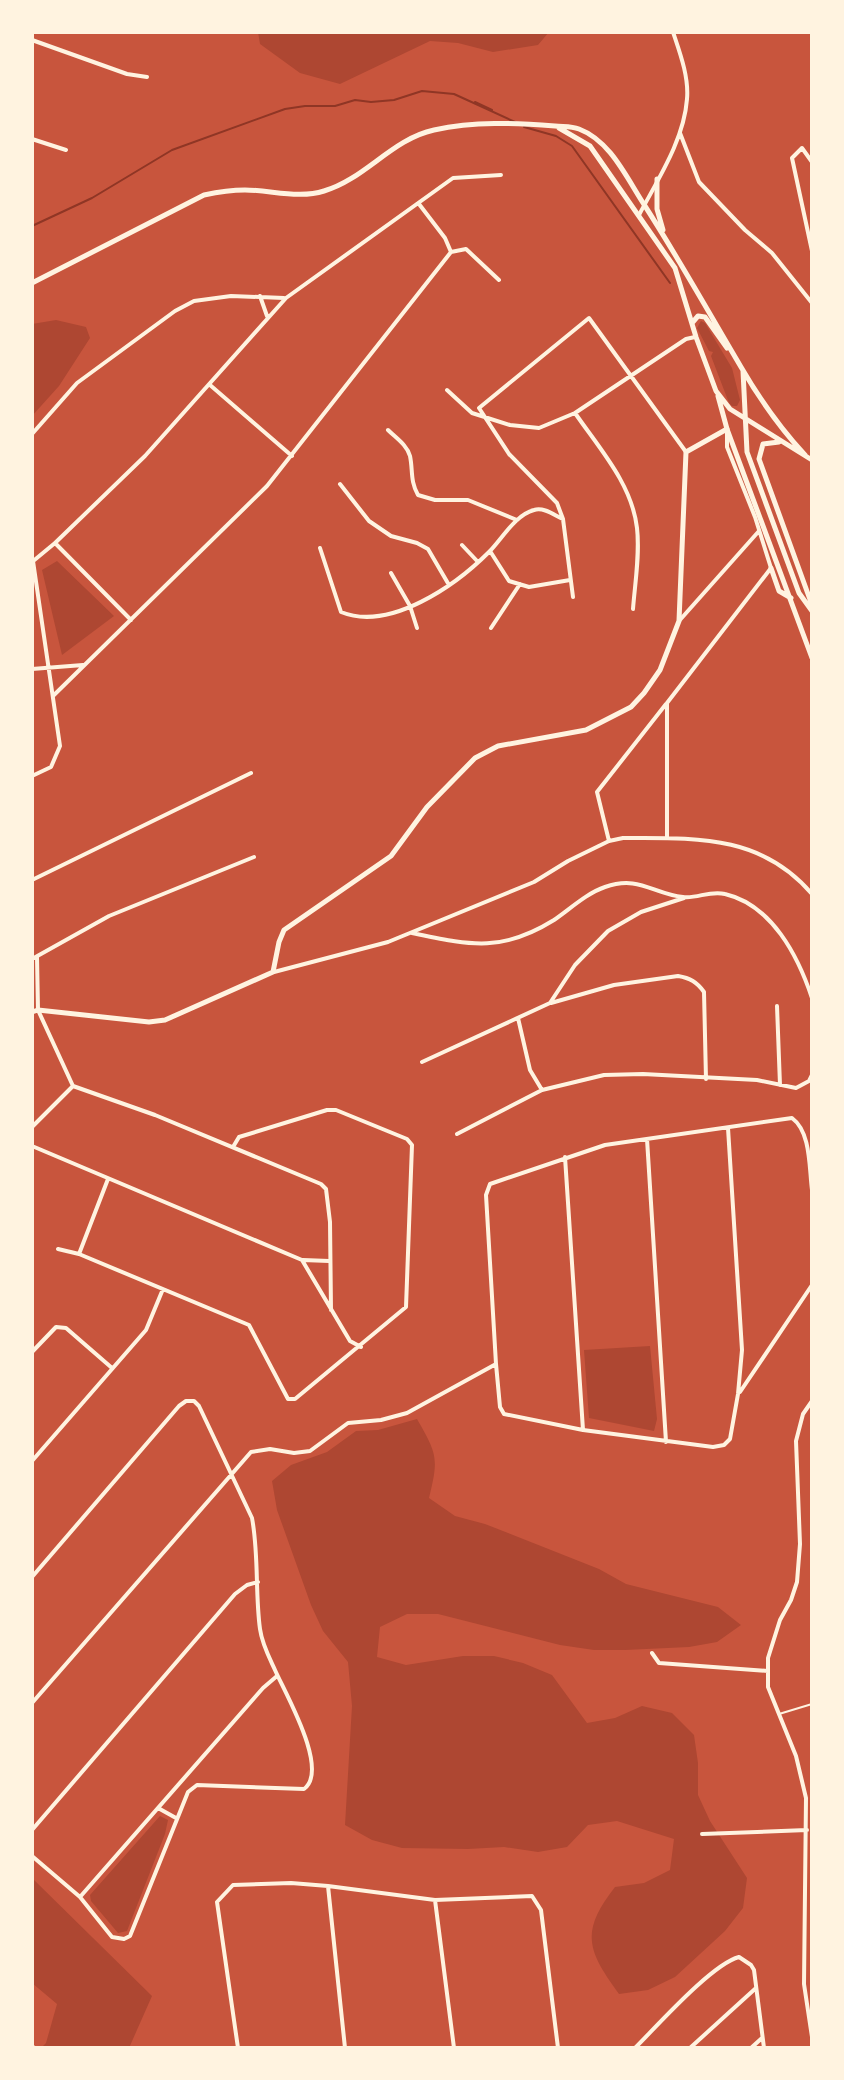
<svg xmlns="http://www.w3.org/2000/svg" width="844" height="2080" font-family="'Noto Sans',sans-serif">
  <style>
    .green { fill: #ae4732 }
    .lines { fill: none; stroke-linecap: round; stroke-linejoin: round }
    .stream { stroke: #8f3625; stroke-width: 2 }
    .service { stroke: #fff3e0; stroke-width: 2 }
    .minor { stroke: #fff3e0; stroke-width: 4 }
    .tertiary { stroke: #fff3e0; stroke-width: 5 }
    .secondary { stroke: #fff3e0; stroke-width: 5 }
  </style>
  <rect width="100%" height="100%" fill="#c8553d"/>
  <path class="green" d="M258 32H549L538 45 493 52 458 43 430 41 340 84 300 73 260 44Z
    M56 320 86 327 90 338 59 386 32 416V324Z
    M701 321 705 323 732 368 740 400 737 406H732L729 403 711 356 713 352 709 351 697 328Z
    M57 561 114 616 62 655 42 570Z
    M650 1346 657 1419 654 1431 589 1418 584 1350Z
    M417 1419C437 1454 439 1458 429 1498L455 1516 485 1524 599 1569 626 1584 718 1607 741 1625 717 1642 689 1647 625 1650H594L560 1645 438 1614H407L380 1627 377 1657 406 1665 463 1656H494L523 1663 552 1675 587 1723 615 1718 642 1706 672 1713 694 1735 698 1763V1795L710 1821 747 1878 743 1908 725 1931 675 1977 648 1990 619 1994C587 1950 580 1932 615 1887L644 1883 670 1870 674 1839 617 1821 588 1825 567 1847 538 1852 504 1847 468 1849 402 1848 372 1840 345 1825 352 1706 348 1662 323 1631 311 1605 277 1510 272 1481 291 1465 327 1452 356 1431 378 1430Z
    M160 1816 168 1820 165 1834 127 1931 118 1933 91 1901 90 1895Z
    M32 1878 152 1996 129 2048H41L46 2043 57 2004 32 1983Z"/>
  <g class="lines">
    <path class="stream" d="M475 102 492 110
      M524 127 556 136 572 146 670 283
      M32 226 92 198 172 150 285 109 305 106H335L355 100 371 102 394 100 422 91 454 94 515 122"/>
    <path class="service" d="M779 1714 812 1704"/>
    <path class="minor" d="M32 40 127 74 147 77
      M680 133 699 182 745 230 772 253 812 303
      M32 139 66 150
      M812 162 802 148 792 158 812 251
      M639 215C658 179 684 140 687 99 689 77 680 53 673 32
      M451 252 466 249 499 280
      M260 296 267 316
      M210 385 292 456
      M447 390 472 413 510 425 539 428 575 413 686 339 695 337
      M575 413C599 448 632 484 637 528 640 554 635 583 633 609
      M388 430C396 438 407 445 410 456 413 470 410 481 418 495L435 500H468L517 520
      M32 434 77 383 175 311 194 301 231 296 284 298
      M340 484 369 521 391 536 417 543 428 549 449 585
      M55 543 131 620
      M462 545 478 562
      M320 548 341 612C390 632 456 585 489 552 502 539 515 515 534 510 544 507 554 515 563 519
      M490 551 509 581 529 587 570 580
      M32 562 55 543 145 456 286 298 453 178 501 175
      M391 573 410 606 417 628
      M573 597 563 519 557 503 509 454 479 408 589 318 686 452
      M679 621 759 531
      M491 628 520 584
      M32 669 83 665
      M54 695 267 486 451 252 445 238 419 204
      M32 776 51 767 60 746 33 561
      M667 838V703L771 568 755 517 727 447V432
      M609 841 597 792 666 704
      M32 880 251 773
      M412 933C470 945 501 953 554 920 570 909 587 893 605 887 639 875 653 894 683 897 697 899 710 890 725 894 772 905 798 956 812 998
      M37 957 38 1010 73 1086 155 1115 321 1184 326 1189 330 1222 331 1310
      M32 959 109 916 254 857
      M274 972 388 942 534 882 568 861 609 841 623 838C695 838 761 834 812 894
      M551 1003 614 985 678 976C690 978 697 982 704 992L706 1079
      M777 1006 780 1085
      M518 1018 530 1070 542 1090
      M422 1062 550 1003 575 965 608 931 641 912 684 898
      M32 1127 73 1086
      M728 1128 742 1350 738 1394 730 1439 724 1445 713 1447 583 1430 504 1414 500 1407 496 1364 486 1195 490 1184 605 1145 792 1118C811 1132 809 1167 812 1190
      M457 1134 542 1090 604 1075 643 1074 757 1080 796 1088 809 1081 812 1075
      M647 1139 666 1442
      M32 1146 302 1260 350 1341 361 1347
      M565 1157 583 1430
      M58 1249 79 1254 249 1325 288 1399H295L406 1307 412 1145 407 1139 336 1110H327L239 1137 233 1147
      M79 1254 108 1179
      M303 1260 329 1261
      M32 1352 56 1327 66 1328 112 1368
      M740 1392 812 1285
      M812 1401 803 1414 796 1441 800 1544 797 1582 791 1600 780 1620 768 1658V1687L796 1756 806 1798 804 1984 812 2037
      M32 1461 146 1330 163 1289
      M32 1577 179 1406 186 1401H194L199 1406 252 1518C259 1555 255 1593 260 1629 262 1644 269 1657 275 1670 285 1693 330 1770 304 1789L197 1785 188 1792 130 1936 124 1939 112 1937 80 1897 32 1856
      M652 1653 659 1663 768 1671
      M32 1703 251 1452 270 1449 294 1453 310 1451 348 1423 381 1420 407 1413 496 1364
      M158 1808 176 1818
      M32 1830 235 1594 247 1585 258 1582
      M702 1834 807 1830
      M328 1886 345 2048
      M80 1897 263 1688 277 1676
      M435 1900 454 2048
      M32 2046 34 2048
      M238 2048 217 1902 233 1885 291 1883 328 1886 435 1900 532 1896 541 1910 558 2048
      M635 2048C657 2026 712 1964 739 1957L751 1965 754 1970 764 2048
      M690 2048 756 1988
      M751 2048 762 2038"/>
    <path class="tertiary" d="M32 1012 38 1010 149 1022 165 1020 273 972 279 942 284 930 391 856 427 807 475 758 498 746 586 730 631 707 644 693 660 670 679 621 686 452 727 429"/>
    <path class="secondary" d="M559 128 590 146 675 268 696 337 716 391 730 409 812 460
      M657 179V209L663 230
      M32 283 204 195C218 192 231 190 245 190 271 190 299 199 324 191 365 179 392 139 434 130 475 121 514 123 555 126 563 127 571 126 579 129 611 141 627 179 645 206 679 259 709 313 741 367 759 398 780 428 805 455
      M692 323 698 316 705 317 727 348
      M743 371 747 452 799 593 812 611
      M718 396 727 429 812 658
      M779 442 763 444 759 459 812 605
      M771 568 779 591 791 598"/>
  </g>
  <rect width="844" height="2080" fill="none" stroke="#fff3e0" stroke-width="68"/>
</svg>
